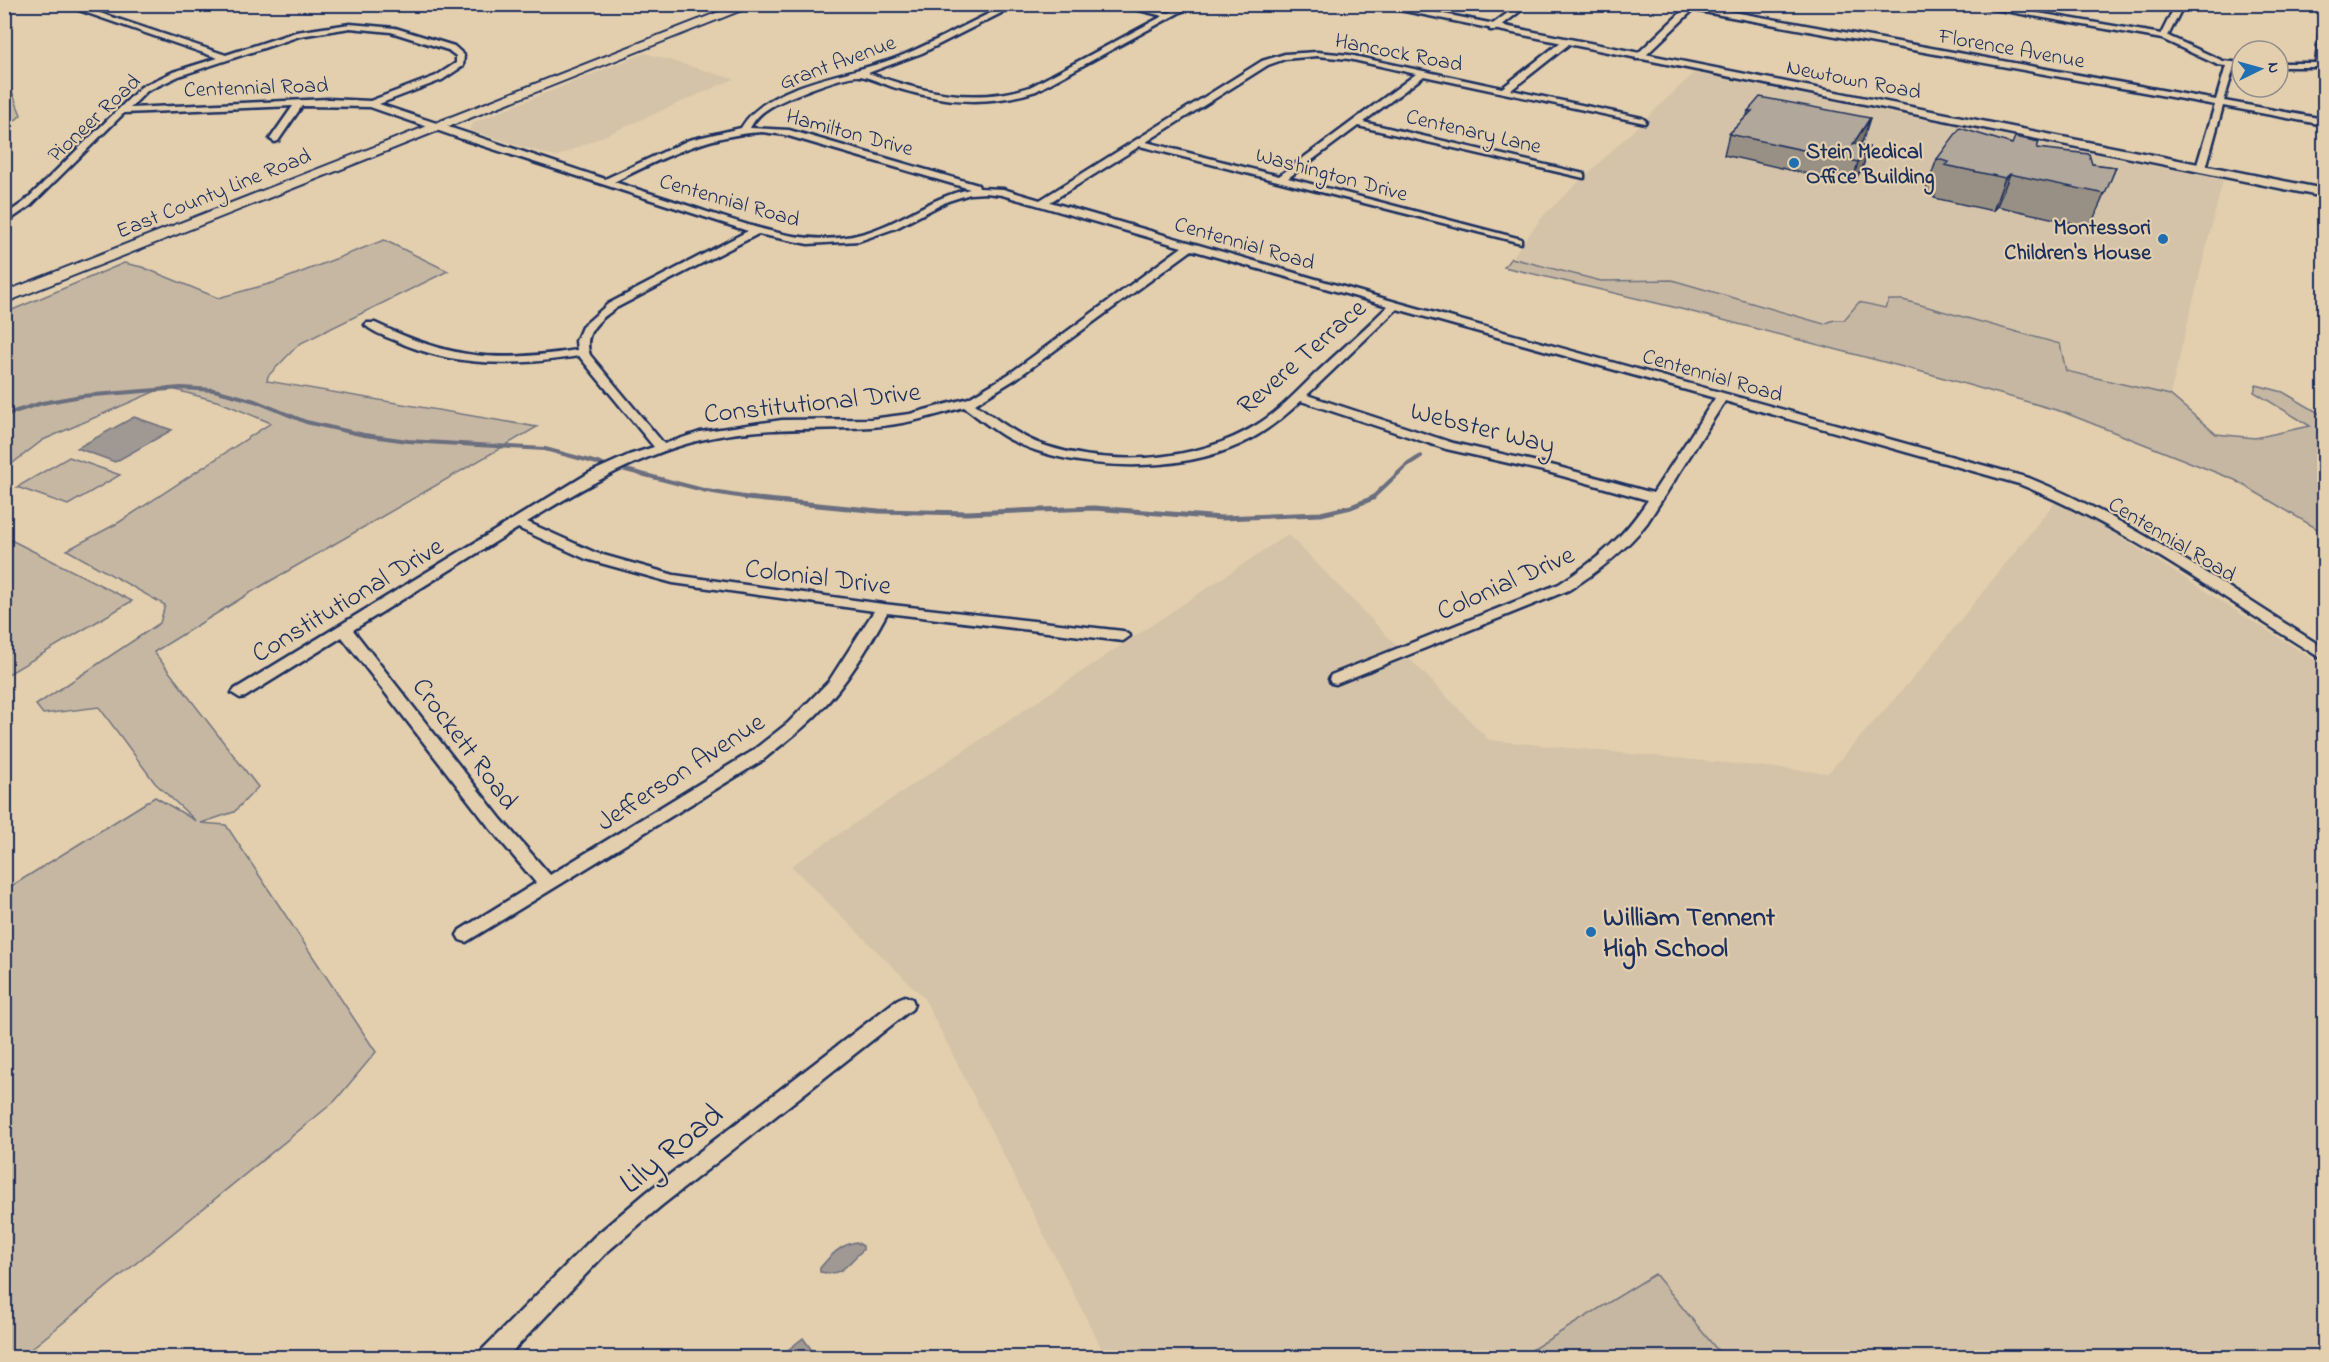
<svg xmlns="http://www.w3.org/2000/svg" width="2329" height="1362" font-family="'Indie Flower',sans-serif">
  <style>
    .built { fill: #d4c3a8 }
    .green { fill: #c6b7a2; stroke: #707380; stroke-width: 1.5 }
    .water { fill: #9f9893; stroke: #6a6e7e; stroke-width: 1.5 }
    .lines { fill: none; stroke-linecap: round; stroke-linejoin: round }
    .stream-far1 { stroke: #6a6e7e; stroke-width: 4 }
    .stream { stroke: #6a6e7e; stroke-width: 5 }
    .street-casing { stroke: #1b2f5e; stroke-width: 5 }
    .secondary-casing { stroke: #1b2f5e; stroke-width: 5 }
    .primary-casing { stroke: #1b2f5e; stroke-width: 4 }
    .street { fill: #e3cfae; fill-rule: evenodd }
    .secondary { fill: #e3cfae; fill-rule: evenodd }
    .primary { fill: #e3cfae; fill-rule: evenodd }
    .wall { fill: #989084; stroke: #1b2f5e; stroke-width: 1.5 }
    .shaded-wall { fill: #7c756c; stroke: #1b2f5e; stroke-width: 1.5 }
    .building { fill: #b1a79a; stroke: #1b2f5e; stroke-width: 1.5 }
    .poi-dot { fill: #1f6fb2; stroke: #e3cfae; stroke-width: 2 }
    .labels { text-anchor: middle; stroke-width: 4.5; stroke-linejoin: round; paint-order: stroke }
    .far-street-label { font-size: 22px; fill: #1b2f5e; stroke: #e3cfae }
    .far-poi-label { font-size: 22px; font-weight: bold; fill: #1b2f5e; stroke: #e3cfae; text-anchor: start }
    .street-label { font-size: 27px; fill: #1b2f5e; stroke: #e3cfae }
    .poi-label { font-size: 27px; font-weight: bold; fill: #1b2f5e; stroke: #e3cfae; text-anchor: start }
    .near-street-label { font-size: 33px; fill: #1b2f5e; stroke: #e3cfae }
  </style>
  <rect width="100%" height="100%" fill="#e3cfae"/>
  <filter id="ink" filterUnits="userSpaceOnUse"><feTurbulence type="fractalNoise" baseFrequency=".0167" numOctaves="2"/><feDisplacementMap in="SourceGraphic" scale="12" xChannelSelector="R" yChannelSelector="G"/><feConvolveMatrix kernelMatrix="1 2 1 2 8 2 1 2 1" color-interpolation-filters="sRGB"/></filter>
  <g filter="url(#ink)">
    <path class="built" d="M645 53 734 79 556 157 469 130 474 122Z
      M1694 73 2223 180 2170 395 2066 371 1885 308 1825 324 1672 280 1601 281 1511 258 1544 215Z
      M2058 498 2324 666V1357H1106L924 998 791 866 1288 534 1489 740 1828 773 1922 668Z"/>
    <path class="green" d="M4 71 21 115 5 130H4Z
      M384 240 448 271 299 344 268 376 267 381 537 427 253 591 154 652 258 787 234 812 201 823 226 825 376 1052 335 1101 21 1357H5V890L155 797 196 821 155 783 99 707 43 714 36 705 160 623 165 605 67 550 118 523 271 423 220 402 165 387 43 440 5 469V313L124 263 142 267 218 298 276 282Z
      M1511 258 1601 281 1672 280 1824 324 1834 320H1844L1859 302 1885 308 1889 300H1903L2060 344 2066 371 2170 395 2216 434 2255 438 2310 426 2254 392 2256 385 2283 392 2324 416V533L2235 480 2063 412 1930 374 1673 307 1504 267Z
      M69 457 120 475 68 505 17 487Z
      M5 537 132 601 5 676Z
      M1655 1274 1723 1357H1520Z"/>
    <path class="water" d="M134 417 172 430 115 462 77 448Z
      M856 1242 863 1246V1250C846 1264 844 1277 820 1272V1268C830 1256 840 1245 856 1242Z
      M803 1338 817 1357H779Z"/>
    <g class="lines">
      <path class="stream-far1" d="M4 415 42 403 82 396 181 388 214 390 255 401 306 422 364 435 408 441 545 449 601 464
        M622 469 707 491 756 499
        M1371 499 1407 465 1421 456"/>
      <path class="stream" d="M746 498 879 511 967 513 1094 508 1222 518 1321 514 1351 507 1373 498"/>
      <defs>
        <path id="street" d="M61 4H73L226 55 296 32 350 24 395 28 454 46 464 55 463 66 442 80 379 104 605 179 689 140 741 128C768 81 853 76 901 56 937 41 972 21 1009 4H1019L922 53 868 73C922 92 974 105 1030 87L1163 16 1115 4H1130L1169 13 1185 4H1195L1036 91C989 106 947 103 900 89 887 86 873 78 860 76 845 74 782 99 769 108 760 113 755 119 750 128L789 130 978 185 979 188 1003 189 1040 200 1262 61 1285 54 1317 52 1349 55 1502 88 1562 41H1568V45L1511 90 1642 118 1646 121 1645 123 1424 76 1363 122 1584 174V178L1358 126 1288 178 1521 239V243L1140 146 1050 202 1399 303 2029 478C2133 520 2229 589 2324 648V659L2319 657C2223 598 2124 526 2019 484L1725 401 1647 523C1625 551 1599 571 1569 590L1336 684 1331 683 1329 679 1331 675 1559 584C1597 560 1623 538 1648 500L1548 472 1446 449 1301 401C1283 418 1264 433 1241 444 1176 474 1073 472 1009 439 993 430 979 418 964 407 933 416 903 425 871 427 822 430 774 427 725 435 652 447 589 484 527 522L596 553 674 575 883 604 1123 631 1130 636 1123 641 887 613C868 648 847 683 819 712 802 730 782 744 763 760L466 942 460 940 457 935 460 930 536 883 489 827 342 637 245 697 240 698 232 693 235 689 589 473 629 455 654 447 579 356C515 366 454 368 394 340 384 336 373 332 365 325L367 323H375C451 359 494 363 577 350L576 341 582 327 608 304 748 231 465 140 370 107 302 106 278 141 275 142 270 139 293 106 124 113 30 206 4 224V216L24 202 141 87 173 72 218 58ZM350 28 391 32 448 50 456 56V63L436 76 370 101 328 99 130 108 147 91 179 76 300 36ZM1317 56 1349 59 1416 74 1279 176 1146 142 1268 65 1285 59ZM762 132 785 135 970 189C930 197 900 224 861 234 810 248 758 228 710 213 678 202 646 192 614 182 662 158 707 135 762 132ZM986 193 1002 195 1182 247 1009 374 969 398 910 414 871 419 782 420 700 432 664 444 590 355C582 333 599 320 616 308L758 234 808 244 859 241 896 228 948 201 970 194ZM1192 250 1388 306C1364 330 1338 352 1314 375 1296 393 1277 413 1255 426 1196 462 1111 467 1046 446 1019 437 998 420 975 404L1017 378ZM1397 309 1715 398 1653 493 1555 466 1453 443 1307 395ZM518 528 586 559 673 583 874 611 829 681 788 723 751 752 550 875 501 819 353 630Z
          M532 4H567L564 6Z
          M1520 4H1529L1496 30H1490V26Z
          M1690 4 2216 100 2226 66 2218 65 2162 39 1966 4H1985L2161 34 2176 4H2184L2168 36 2223 61 2242 63V67H2234L2224 101 2324 119V125L2223 106 2206 168 2201 171 2196 168 2215 105 1693 10 1642 59H1636V55Z
          M2324 25V67H2278V63H2316L2320 27Z
          M905 996 912 999 914 1004 912 1009 661 1206 608 1251 506 1358H479L482 1350 594 1237 647 1192 898 999Z"/>
        <path id="secondary" d="M1370 4H1394L2324 189V197Z"/>
        <path id="primary" d="M739 4H757L4 303V292Z"/>
      </defs>
      <use href="#street" class="street-casing"/>
      <use href="#secondary" class="secondary-casing"/>
      <use href="#primary" class="primary-casing"/>
      <use href="#street" class="street"/>
      <use href="#secondary" class="secondary"/>
      <use href="#primary" class="primary"/>
    </g>
    <path class="wall" d="M1748 111 1863 140 1860 145 1869 147 1862 169 1852 184 1724 155 1729 134 1747 116Z
      M2012 144 2037 148 2092 164 2116 167 2090 227 1997 206 1993 211 1934 198 1935 194 1925 192 1937 159Z"/>
    <path class="shaded-wall" d="M1870 118 1863 140 1850 160 1853 144Z
      M1869 147 1862 169 1852 184 1858 162Z
      M2010 174 1997 206 1993 211 2005 178Z"/>
    <path class="building" d="M1760 97 1870 118 1853 144 1869 147 1858 162 1729 134 1752 111H1748Z
      M1960 128 2012 144 2015 137 2039 142 2037 148 2089 154 2092 164 2116 167 2105 194 2010 174 2005 178 1945 165 1949 162 1937 159Z"/>
  </g>
  <g class="poi-dot">
    <circle cx="1794" cy="163" r="6"/>
    <circle cx="2163" cy="239" r="6"/>
    <circle cx="1591" cy="932" r="6"/>
  </g>
  <g class="labels">
    <g class="far-street-label">
      <text transform="translate(2012 47) rotate(10)" y="8">Florence Avenue</text>
      <text transform="translate(1399 51) rotate(11)" y="8">Hancock Road</text>
      <text transform="translate(837 61) rotate(-20)" y="8">Grant Avenue</text>
      <text transform="translate(1854 78) rotate(11)" y="8">Newtown Road</text>
      <text transform="translate(256 86) rotate(-2)" y="8">Centennial Road</text>
      <text transform="translate(93 117) rotate(-43)" y="8">Pioneer Road</text>
      <text transform="translate(1474 130) rotate(13)" y="8">Centenary Lane</text>
      <text transform="translate(850 131) rotate(15)" y="8">Hamilton Drive</text>
      <text transform="translate(1332 173) rotate(15)" y="8">Washington Drive</text>
      <text transform="translate(213 192) rotate(-22)" y="8">East County Line Road</text>
      <text transform="translate(730 199) rotate(16)" y="8">Centennial Road</text>
      <text transform="translate(1245 242) rotate(16)" y="8">Centennial Road</text>
      <text transform="translate(1713 374) rotate(16)" y="8">Centennial Road</text>
      <text transform="translate(2173 538) rotate(31)" y="8">Centennial Road</text>
    </g>
    <g class="far-poi-label">
      <text x="1806" y="158">Stein Medical<tspan x="1806" dy="25">Office Building</tspan></text>
      <text x="2151" y="234" text-anchor="end">Montessori<tspan x="2151" dy="25">Children's House</tspan></text>
    </g>
    <g class="street-label">
      <text transform="translate(1301 356) rotate(-41)" y="9">Revere Terrace</text>
      <text transform="translate(812 402) rotate(-6)" y="9">Constitutional Drive</text>
      <text transform="translate(1483 427) rotate(14)" y="9">Webster Way</text>
      <text transform="translate(818 576) rotate(7)" y="9">Colonial Drive</text>
      <text transform="translate(1505 582) rotate(-24)" y="9">Colonial Drive</text>
      <text transform="translate(347 599) rotate(-31)" y="9">Constitutional Drive</text>
      <text transform="translate(466 743) rotate(53)" y="9">Crockett Road</text>
      <text transform="translate(680 771) rotate(-33)" y="9">Jefferson Avenue</text>
    </g>
    <g class="poi-label">
      <text x="1603" y="925">William Tennent<tspan x="1603" dy="31">High School</tspan></text>
    </g>
    <g class="near-street-label">
      <text transform="translate(670 1147) rotate(-39)" y="12">Lily Road</text>
    </g>
  </g>
  <rect width="2329" height="1362" fill="none" stroke="#e3cfae" stroke-width="24"/>
  <rect x="12" y="12" width="2305" height="1338" fill="none" stroke="#1b2f5e" stroke-width="2" filter="url(#ink)"/>
  <g transform="translate(2260 69) rotate(85)"><circle r="28" fill="#e3cfae" stroke="#938f8e" stroke-width="1.5"/>
  <path d="M0-4.5L10 22L0 15L-10 22Z" fill="#1f6fb2"/>
  <text y="-9" font-size="16" font-weight="bold" text-anchor="middle" fill="#1b2f5e">N</text>
  </g>
</svg>
